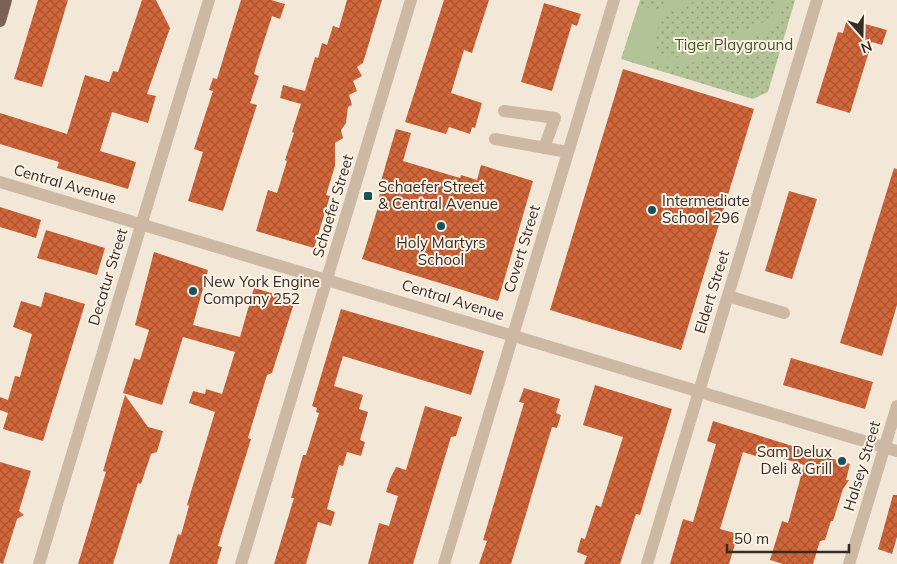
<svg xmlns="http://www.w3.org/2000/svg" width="897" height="564" font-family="Mulish,sans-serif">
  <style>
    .park { fill: url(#park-dots) }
    .pitch { fill: #b2c397 }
    .building { fill: url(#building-cross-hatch) }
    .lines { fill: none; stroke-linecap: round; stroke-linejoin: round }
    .minor { stroke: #ccb8a3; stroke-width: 12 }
    .major { stroke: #7a6355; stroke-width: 12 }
    .poi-dot { fill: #18535b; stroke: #fbf2e5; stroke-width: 2 }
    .labels { text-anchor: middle; stroke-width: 4; stroke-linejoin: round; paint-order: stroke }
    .park-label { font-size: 15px; fill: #435727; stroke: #fbf2e5 }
    .street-label { font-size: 15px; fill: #362c26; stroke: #fbf2e5 }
    .poi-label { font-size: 15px; fill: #362c26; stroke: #fbf2e5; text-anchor: start }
  </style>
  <defs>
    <pattern id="park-dots" width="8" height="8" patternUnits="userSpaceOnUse" patternTransform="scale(1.25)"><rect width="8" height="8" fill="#b2c397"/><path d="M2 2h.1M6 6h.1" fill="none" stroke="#929f7b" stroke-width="1.8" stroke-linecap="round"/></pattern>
    <pattern id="building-cross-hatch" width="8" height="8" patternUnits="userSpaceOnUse" patternTransform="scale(1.25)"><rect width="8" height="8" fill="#d06639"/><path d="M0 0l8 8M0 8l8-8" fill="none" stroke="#aa5430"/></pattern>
  </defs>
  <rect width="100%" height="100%" fill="#f3e8d8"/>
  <path class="park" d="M640 0H795L768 92 753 99 621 59Z"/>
  <path class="pitch" d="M675 0H698L662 15 653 45 661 55 675 58 761 24 772 15 775 0H784V2L779 20 765 32 684 66H666L650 57 647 65 623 58 639 5 655 10Z"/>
  <path class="building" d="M38 0H68L42 87 14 79Z
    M142 0H156L170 28 147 94 156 96 148 123 112 112 100 151 136 162 128 189 57 168 59 162 0 144V113L67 134 85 75 109 82 113 71 118 72Z
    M241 0H271L285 4 280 19 272 16 258 60 254 74 259 76 250 103 257 105 223 211 188 201 203 152 194 149 213 91 209 90 213 78 217 79Z
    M347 0H382L363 63 357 67 362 76 353 81 357 91 349 95 352 105 348 107 346 123 341 130 343 138 335 143V166L326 195 330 196 314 248 256 231 268 190 277 193 287 161 285 160 294 133 292 132 301 104 280 98 283 85 305 91 315 57 318 58 322 43 327 45 333 26 339 28Z
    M444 0H489L472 53 464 50 451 93 482 103 475 128 472 127 470 134 449 127 446 134 405 122Z
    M544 3 581 14 577 26 572 24 552 91 521 82Z
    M847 19 887 30 882 45 872 42 850 113 816 103 838 32 843 33Z
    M623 69 754 109 681 350 550 310Z
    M396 129 411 133 403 161 460 178 461 175 477 180 481 165 533 181 498 301 362 259 380 201H378L383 182 381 181Z
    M894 168 897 169V305L882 356 840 343Z
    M789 191 817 199 792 279 765 271Z
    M0 207 41 220 36 238 0 227Z
    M46 230 105 248 97 275 37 258Z
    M154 252 208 270 193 325 240 337 254 288 295 300 272 373 267 375 248 438 251 439 218 546 222 547 217 564H169L178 534 181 535 189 506 187 505 215 412 189 403 193 391 205 394 206 389 222 394 235 352 183 337 162 405 123 393 134 358 140 360 149 330 135 325Z
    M45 292 85 304 43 441 3 429 8 413 0 410V397L8 400 15 376 20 377 32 334 13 327 21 301 41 307Z
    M341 309 484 351 471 395 343 356 334 386 363 395 359 409 368 412 360 440 365 442 361 456 347 452 343 466 339 465 327 509 335 512 331 526 318 522 306 564H274L294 498H291L299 469 303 455H306L319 413 316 412 317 408 312 406Z
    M791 358 873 382 865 409 783 385Z
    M595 385 672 409 640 515 636 514 620 564H584L587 556 577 552 581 538 585 539 596 505 601 507 623 437 583 425Z
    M524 388 560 399 556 413 561 415 557 428 552 427 511 564H479L487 541 483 540 524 403 519 402Z
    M125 395 148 427 163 431 157 452 151 454 141 484 138 483 113 564H78L106 472 103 471Z
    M425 406 462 417 456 436 451 437 413 564H368L379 523 389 526 398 496 386 492 390 479 396 467 406 470Z
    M713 421 850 464 846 480H849L843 489 833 521H831L825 540 820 541 813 564H783L770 560 782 521 788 523 804 465 763 452 762 458 743 452 720 529 738 534 729 564H670L683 519 693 522 716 444 707 441Z
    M0 462 31 471 19 511 24 515 17 519 3 564 0 563Z
    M893 495H897V537L892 554 878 549Z"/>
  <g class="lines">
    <path class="minor" d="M504 111 555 118 544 148
      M495 139 568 152
      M0 182 897 451
      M728 296 784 313
      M39 564 209 0
      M241 564 411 0
      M444 564 614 0
      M647 564 817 0
      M849 564 897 406"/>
    <path class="major" d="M0 21 6 0"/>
  </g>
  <g class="poi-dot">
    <rect x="363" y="191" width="10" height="10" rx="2.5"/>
    <circle cx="652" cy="210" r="5"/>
    <circle cx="441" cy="226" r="5"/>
    <circle cx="193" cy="291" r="5"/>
    <circle cx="842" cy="461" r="5"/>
  </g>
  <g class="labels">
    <g class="park-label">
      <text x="734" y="50">Tiger Playground</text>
    </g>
    <g class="street-label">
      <text transform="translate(65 184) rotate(16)" y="5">Central Avenue</text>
      <text transform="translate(333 206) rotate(-73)" y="5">Schaefer Street</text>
      <text transform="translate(522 249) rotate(-73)" y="5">Covert Street</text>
      <text transform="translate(108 277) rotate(-73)" y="5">Decatur Street</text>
      <text transform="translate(712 292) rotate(-73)" y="5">Eldert Street</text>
      <text transform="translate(453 300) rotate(17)" y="5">Central Avenue</text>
      <text transform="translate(862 466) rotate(-73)" y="5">Halsey Street</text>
    </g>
    <g class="poi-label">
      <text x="378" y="192">Schaefer Street<tspan x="378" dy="17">&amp; Central Avenue</tspan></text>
      <text x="662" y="206">Intermediate<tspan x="662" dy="17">School 296</tspan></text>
      <text x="441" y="248" text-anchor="middle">Holy Martyrs<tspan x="441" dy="17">School</tspan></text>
      <text x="203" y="287">New York Engine<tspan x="203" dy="17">Company 252</tspan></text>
      <text x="832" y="457" text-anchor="end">Sam Delux<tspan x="832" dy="17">Deli &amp; Grill</tspan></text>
    </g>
  </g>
  <g transform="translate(862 35) rotate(160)" stroke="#fbf2e5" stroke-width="4" paint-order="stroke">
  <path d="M0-4L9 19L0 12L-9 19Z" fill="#362c26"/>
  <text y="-8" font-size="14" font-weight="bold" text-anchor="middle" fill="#362c26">N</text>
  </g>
  <path d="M727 544v8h122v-8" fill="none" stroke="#362c26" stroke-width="2.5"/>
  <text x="734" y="544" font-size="15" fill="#362c26" stroke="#fbf2e5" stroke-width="4" paint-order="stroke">50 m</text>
</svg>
